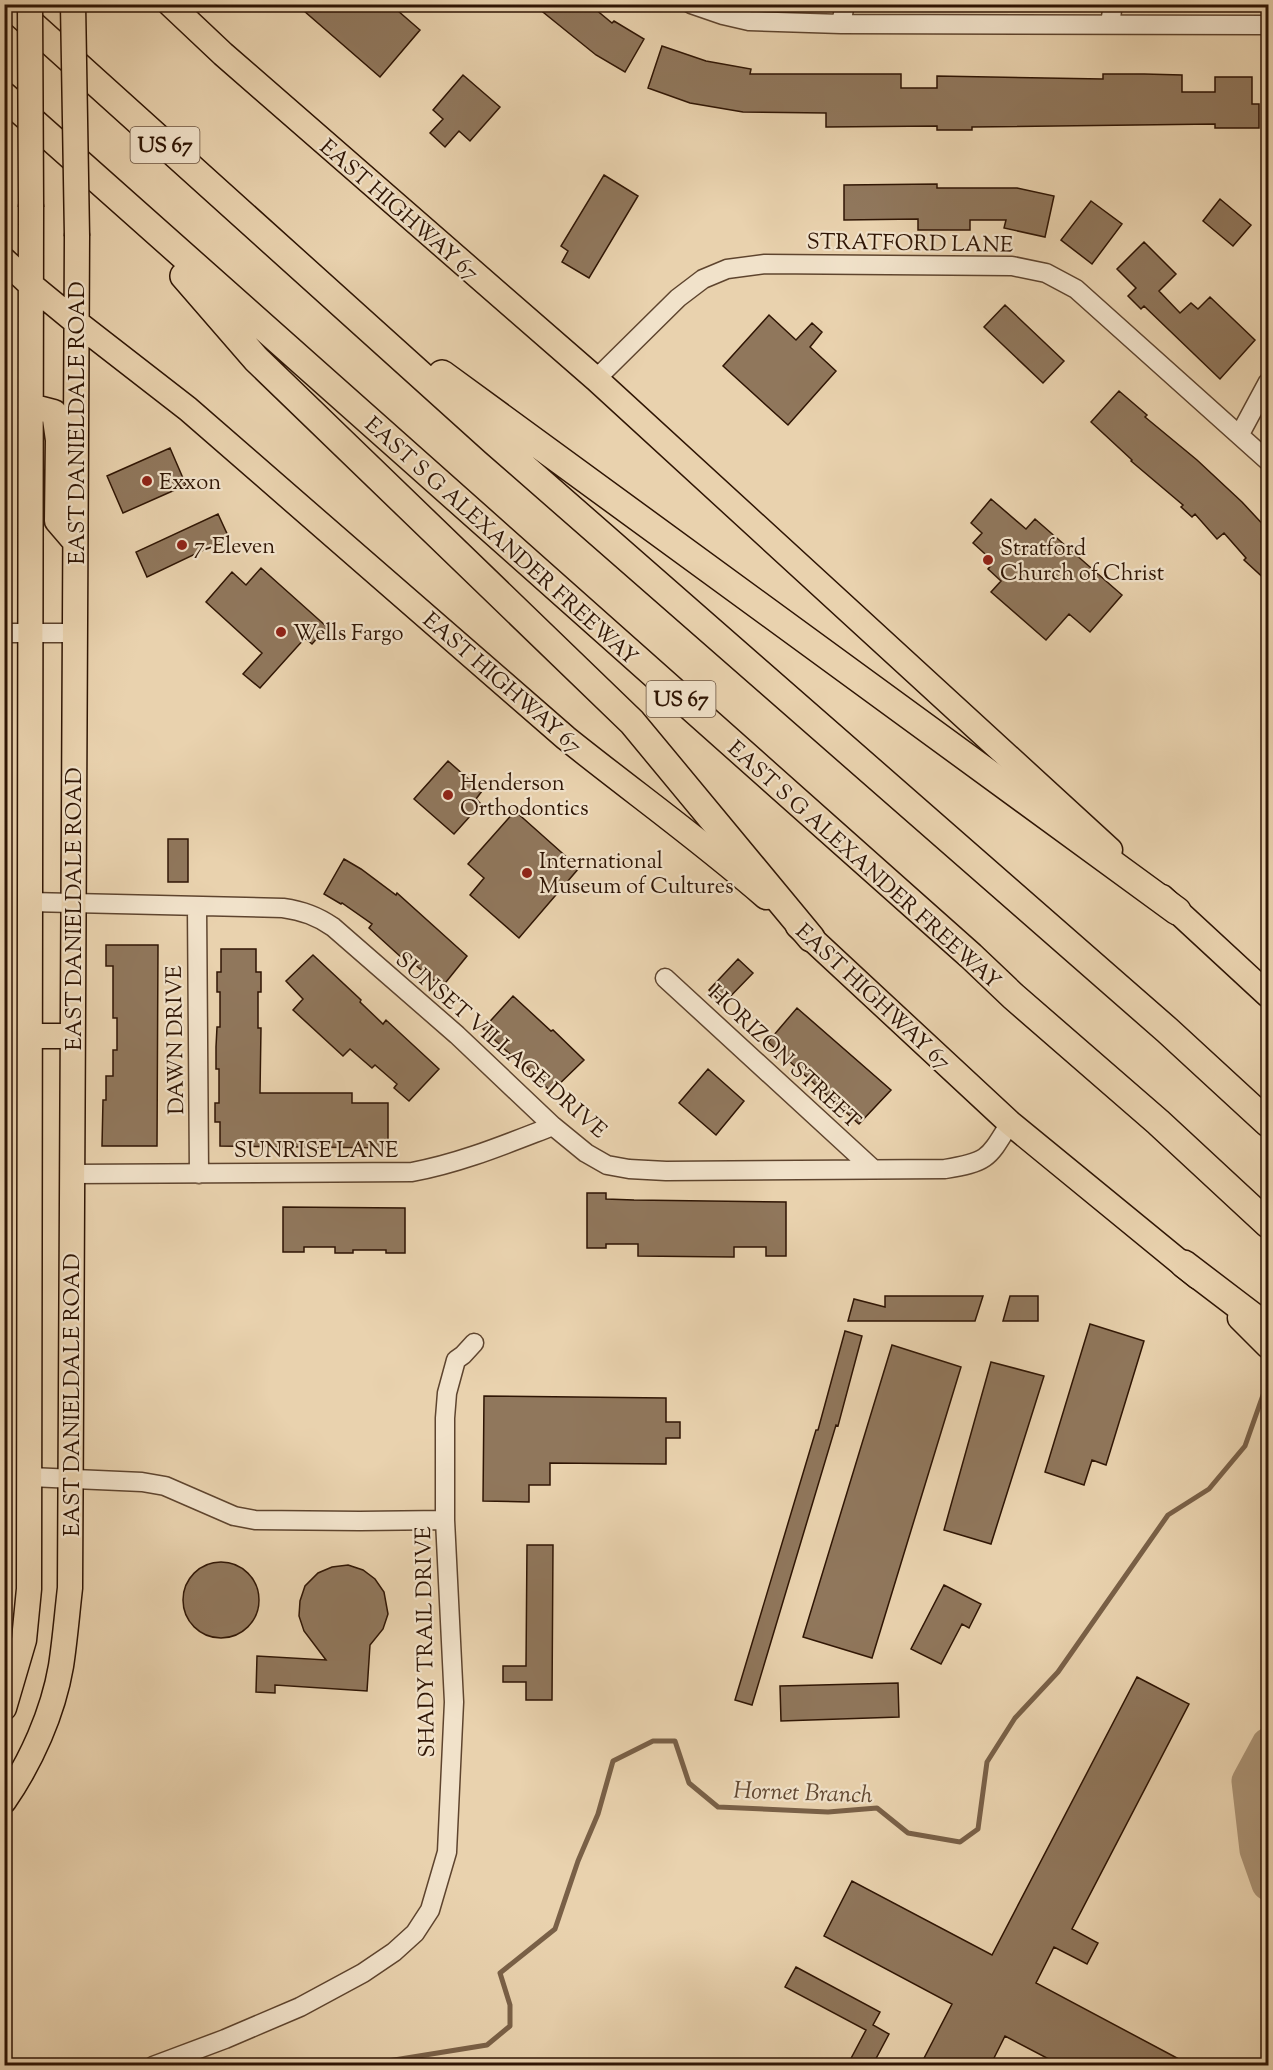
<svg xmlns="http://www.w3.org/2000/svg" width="1273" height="2070" font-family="'Sorts Mill Goudy',serif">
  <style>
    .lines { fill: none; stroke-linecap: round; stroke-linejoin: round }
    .stream { stroke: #796047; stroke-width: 5 }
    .river { stroke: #aa9274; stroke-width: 33 }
    .building { fill: #90775c; stroke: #2f1504; stroke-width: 1.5 }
    .minor-casing { stroke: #5e442e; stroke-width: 21 }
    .major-casing { stroke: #2f1504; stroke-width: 27 }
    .highway-casing { stroke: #2f1504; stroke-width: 30 }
    .minor { stroke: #f1e2ca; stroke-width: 18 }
    .major { stroke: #e9d2ae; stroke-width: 24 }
    .highway { stroke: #e9d2ae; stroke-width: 27 }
    .major-bridge-casing { stroke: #2f1504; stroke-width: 27; stroke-linecap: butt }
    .major-bridge { stroke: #e9d2ae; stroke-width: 24 }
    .poi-dot { fill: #8f2418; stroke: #f1e2ca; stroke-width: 2 }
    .labels { text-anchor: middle; stroke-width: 4.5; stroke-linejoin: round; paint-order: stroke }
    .shield { fill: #f1e2ca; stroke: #69523f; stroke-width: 1.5 }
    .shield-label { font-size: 21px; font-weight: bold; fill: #2f1504 }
    .street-label { font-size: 22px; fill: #2f1504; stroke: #f1e2ca }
    .poi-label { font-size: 22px; fill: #2f1504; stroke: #f1e2ca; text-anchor: start }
    .water-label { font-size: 24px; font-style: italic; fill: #604731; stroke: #f1e2ca }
  </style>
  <rect width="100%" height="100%" fill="#e9d2ae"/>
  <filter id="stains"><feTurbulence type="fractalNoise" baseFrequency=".00333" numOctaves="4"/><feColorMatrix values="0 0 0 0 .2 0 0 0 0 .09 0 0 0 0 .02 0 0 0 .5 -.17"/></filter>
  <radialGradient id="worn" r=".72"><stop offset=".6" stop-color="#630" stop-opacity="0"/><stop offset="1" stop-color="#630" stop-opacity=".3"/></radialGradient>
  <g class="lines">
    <path class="stream" d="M357 2066 487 2045 510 2026V2005L500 1973 555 1929 578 1861 598 1814 613 1761 653 1741H675L689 1783 718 1807 828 1812 877 1808 908 1833 960 1842 978 1829 987 1762 1015 1718 1058 1672 1168 1515 1209 1489 1245 1446 1268 1381"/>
    <path class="river" d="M1268 1744 1248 1781 1256 1850 1268 1884"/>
  </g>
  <path class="building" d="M296 4H390L420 30 380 77Z
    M533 4H589L612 23 614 21 644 39 625 72 596 55Z
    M662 46 706 61 751 69 750 74H901V88H937V76L1103 79V74H1144L1182 75V92H1215V77H1252V104H1259V128H1215V124L972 127V130H937V126L826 127V113L743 112 690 103 648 88Z
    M463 75 500 107 470 141 459 131 445 147 430 133 443 119 433 110Z
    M604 175 638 196 589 278 562 262 568 251 561 246Z
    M937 184V188H1017L1054 196 1045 237 1004 228 1006 220H970V230H918V219L844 220V185Z
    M1220 199 1251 225 1233 246 1203 221Z
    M1091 201 1122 224 1092 264 1061 240Z
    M1144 242 1176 274 1159 291 1180 313 1191 303 1198 309 1210 297 1255 340 1220 379 1144 306 1141 309 1128 296 1136 288 1117 269Z
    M1005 305 1064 361 1043 383 984 327Z
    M769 315 796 340 812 323 822 332 810 347 836 371 788 425 723 366Z
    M1119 391 1147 415 1145 417 1197 460 1242 502 1269 531V583L1244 560 1246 558 1224 533 1217 539 1195 514 1192 517 1181 507 1183 505 1131 461 1132 460 1091 422Z
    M170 448 186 485 123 513 107 476Z
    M991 499 1026 529 1035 519 1122 595 1090 632 1069 614 1046 640 991 592 1001 581 988 569 994 562 973 543 982 533 971 523Z
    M218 514 229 538 147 577 136 552Z
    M261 568 327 627 312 644 305 638 260 688 243 674 262 653 206 602 232 572 246 585Z
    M448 761 482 791 476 799 481 804 454 834 414 799Z
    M515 811 579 868 519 938 470 895 484 878 468 864Z
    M168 839H188V882H168Z
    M344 859 361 869 396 895 397 893 467 956 442 987 404 956 402 958 369 928 372 924 342 903 341 904 324 894Z
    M106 945H158L157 1146H102L103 1100H106V1076H113V1050H117V1018H113V966H106Z
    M221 949H256V972H261V992H258V1028H261L260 1093H352V1103H388V1148L220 1146V1122H215V1103H219V1069H216V1047L217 1027H220V992H217V972H221Z
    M313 955 361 1000 360 1002 383 1024 386 1020 439 1069 409 1101 394 1088 397 1084 375 1065 372 1068 350 1049 343 1056 293 1010 303 999 286 981Z
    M738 959 753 973 723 1004 709 990Z
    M513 996 551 1031 553 1030 584 1060 551 1092 516 1057 514 1058 483 1029Z
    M797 1008 891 1090 859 1124 768 1042Z
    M708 1069 744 1101 716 1135 679 1103Z
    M587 1193H606V1199L634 1200 786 1202V1256H766V1247H734V1257L638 1256V1244H606V1248H587Z
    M283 1207 405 1208V1253H386V1250H353V1253H335V1247H304V1252H283Z
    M885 1296H983L975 1321H848L854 1299 885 1307Z
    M1010 1296H1038V1321H1003Z
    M1090 1324 1144 1341 1106 1465 1092 1460 1084 1485 1045 1472Z
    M845 1331 862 1336 838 1426 836 1425 752 1705 735 1700 816 1430H818Z
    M892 1345 961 1367 872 1658 803 1637Z
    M991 1362 1044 1376 991 1544 944 1530Z
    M484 1396 666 1398V1422H680V1438H666V1464L550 1463V1485H529V1502L483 1501Z
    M527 1545H553L552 1700H526V1682H503V1666H526Z
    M183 1600a38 38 0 1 1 76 0a38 38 0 1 1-76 0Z
    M348 1565 363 1570 375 1579 384 1592 388 1614 383 1629 370 1645 367 1691 275 1685V1693L256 1692 257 1656 326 1660 304 1631 299 1616 300 1601 305 1586 318 1573 332 1567Z
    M944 1585 981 1604 969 1628 962 1624 941 1664 911 1649Z
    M1137 1677 1189 1704 1072 1929 1098 1943 1087 1964 1054 1947 1036 1983 1192 2066H1062L1005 2036 990 2066H920L952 2004 824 1936 852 1881 992 1955Z
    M898 1683 899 1717 781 1721 780 1686Z
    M796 1967 880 2012 873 2025 889 2034 872 2066H847L866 2030 785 1987Z"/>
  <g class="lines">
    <defs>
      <path id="minor" d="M691 4 723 15 749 21 841 24 1268 25
        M841 24 845 4
        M1110 24 1113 4
        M596 379 678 298 703 279 727 269 765 264 1012 266 1046 273 1076 289 1268 461
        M1240 434 1268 382
        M4 633H75
        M30 902 283 908C303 911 317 916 333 927L457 1035 553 1126 586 1153 607 1165 629 1169 666 1171 945 1169C988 1162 988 1159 1010 1123
        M197 906 199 1174
        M665 978 873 1169
        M72 1174 412 1172C461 1163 506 1144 553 1126
        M30 1477 142 1482 165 1486 234 1516 255 1520 360 1521 445 1520
        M153 2066 225 2039 300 2007 363 1973 394 1952 415 1933 430 1910 447 1852 454 1702 445 1520V1418L447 1393 456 1360 463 1355 474 1343"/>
      <path id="major" d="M170 4 223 54 596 379 1110 850
        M4 260 31 285 76 322 188 409 566 738C632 791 702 841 766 897
        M31 406 54 412 58 440 57 521 75 542
        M1162 897 1268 995
        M798 926 1010 1123 1198 1277
        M30 1036H72
        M1240 1318 1268 1346
        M4 1708 24 1640 29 1589 31 207
        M4 1801C31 1762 53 1713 61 1666 65 1640 67 1614 70 1588L77 236"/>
      <path id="highway" d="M9 4 495 442 1167 1030 1268 1123
        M4 96 971 956 1013 996 1158 1122 1268 1224
        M184 276 256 359 632 722 811 938
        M442 374 1177 911
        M1184 1264 1268 1328"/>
    </defs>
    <use href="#minor" class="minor-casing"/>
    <use href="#major" class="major-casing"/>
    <use href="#highway" class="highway-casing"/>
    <use href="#minor" class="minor"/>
    <use href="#major" class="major"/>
    <use href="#highway" class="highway"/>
    <defs>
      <path id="major-bridge" d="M30 4 31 207
        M73 4 77 236"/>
    </defs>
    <use href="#major-bridge" class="major-bridge-casing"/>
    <use href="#major-bridge" class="major-bridge"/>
  </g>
  <g class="poi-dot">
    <circle cx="147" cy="481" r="6"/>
    <circle cx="182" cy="545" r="6"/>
    <circle cx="988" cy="560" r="6"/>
    <circle cx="281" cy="632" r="6"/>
    <circle cx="448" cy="795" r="6"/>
    <circle cx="527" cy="873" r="6"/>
  </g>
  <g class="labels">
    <g class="shield">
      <rect x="130.5" y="127" width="69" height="36" rx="4.5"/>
      <rect x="646.5" y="681" width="69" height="36" rx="4.5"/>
    </g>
    <g class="shield-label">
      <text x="165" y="152">US 67</text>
      <text x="681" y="706">US 67</text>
    </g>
    <g class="street-label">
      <text transform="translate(400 209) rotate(41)" y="8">EAST HIGHWAY 67</text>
      <text transform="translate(910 242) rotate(1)" y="8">STRATFORD LANE</text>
      <text transform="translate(76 423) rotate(-90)" y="8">EAST DANIELDALE ROAD</text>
      <text transform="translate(502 540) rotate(42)" y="8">EAST S G ALEXANDER FREEWAY</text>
      <text transform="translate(503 682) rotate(41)" y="8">EAST HIGHWAY 67</text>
      <text transform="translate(865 864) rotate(42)" y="8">EAST S G ALEXANDER FREEWAY</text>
      <text transform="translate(73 909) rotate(-90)" y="8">EAST DANIELDALE ROAD</text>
      <text transform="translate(874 996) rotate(43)" y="8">EAST HIGHWAY 67</text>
      <text transform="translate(174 1040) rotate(-91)" y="8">DAWN DRIVE</text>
      <text transform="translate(502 1044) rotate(41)" y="8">SUNSET VILLAGE DRIVE</text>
      <text transform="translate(785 1056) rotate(43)" y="8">HORIZON STREET</text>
      <text x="316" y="1157">SUNRISE LANE</text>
      <text transform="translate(71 1395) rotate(-90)" y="8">EAST DANIELDALE ROAD</text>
      <text transform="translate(424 1642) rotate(-91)" y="8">SHADY TRAIL DRIVE</text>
    </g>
    <g class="poi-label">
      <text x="159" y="489">Exxon</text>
      <text x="194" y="553">7-Eleven</text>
      <text x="1000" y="555">Stratford<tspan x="1000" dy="25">Church of Christ</tspan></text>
      <text x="293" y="640">Wells Fargo</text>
      <text x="460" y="790">Henderson<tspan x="460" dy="25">Orthodontics</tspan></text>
      <text x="539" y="868">International<tspan x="539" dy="25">Museum of Cultures</tspan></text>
    </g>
    <g class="water-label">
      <text transform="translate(803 1792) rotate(2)" y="8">Hornet Branch</text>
    </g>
  </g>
  <rect width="1273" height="2070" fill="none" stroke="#e9d2ae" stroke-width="24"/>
  <rect x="6" y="6" width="1261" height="2058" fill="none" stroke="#2f1504" stroke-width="3"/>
  <rect x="12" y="12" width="1249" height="2046" fill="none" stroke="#2f1504" stroke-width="1.5"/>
  <rect width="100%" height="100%" filter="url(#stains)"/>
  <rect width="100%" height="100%" fill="url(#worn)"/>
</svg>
